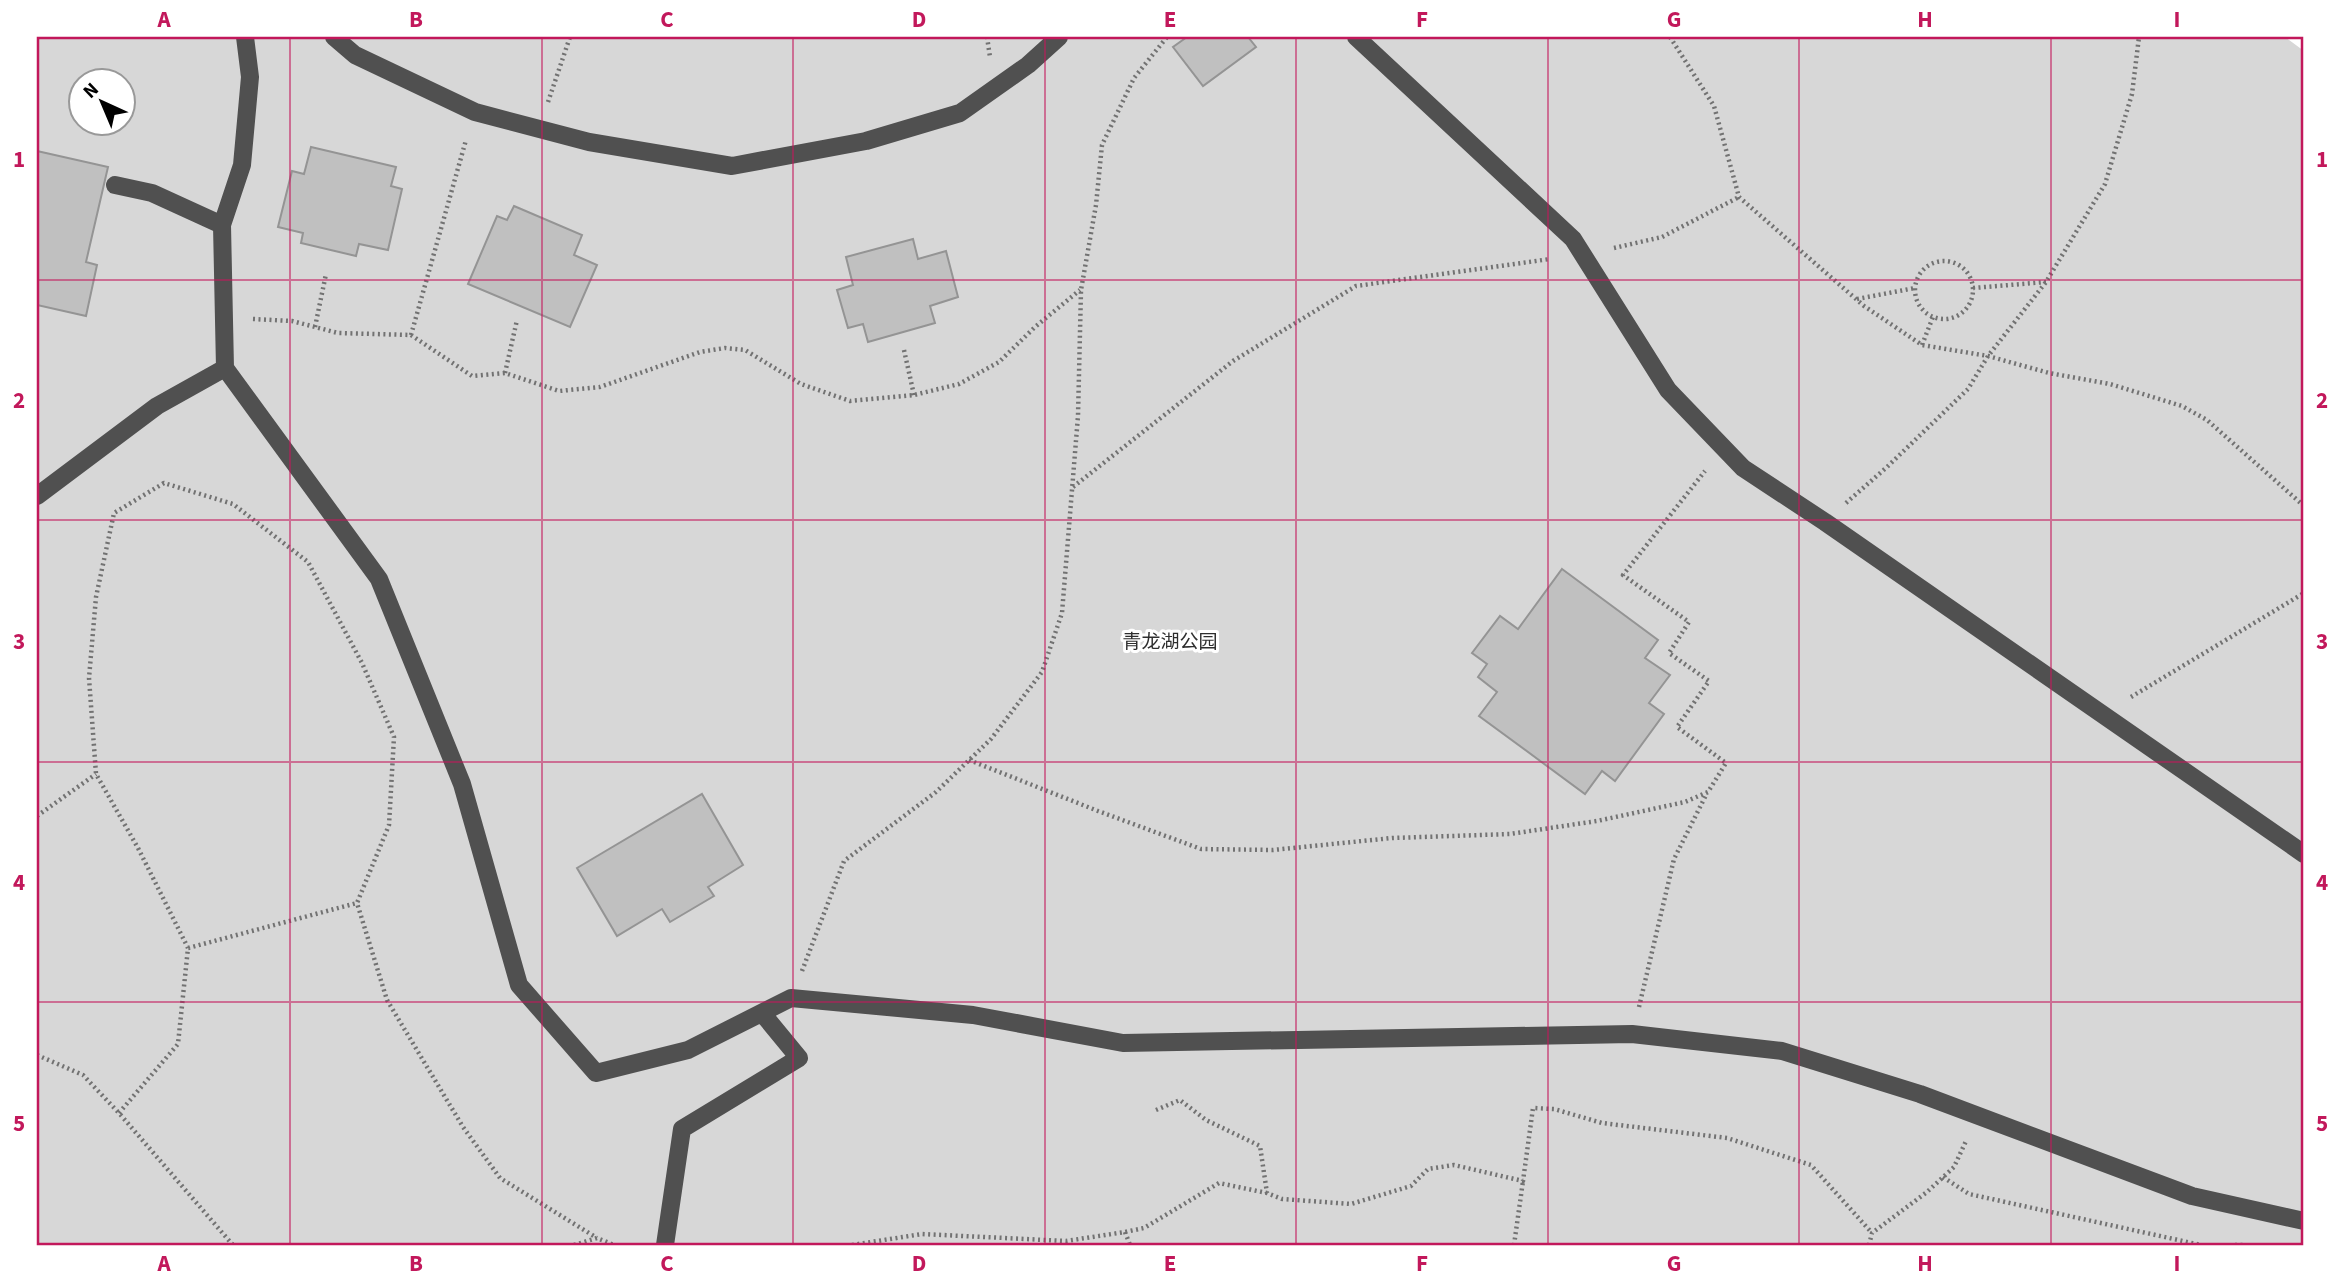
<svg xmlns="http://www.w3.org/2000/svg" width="2341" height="1282" font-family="'Source Sans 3','Noto Sans SC',sans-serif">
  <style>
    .green { fill: #d7d7d7; fill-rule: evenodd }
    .building { fill: #c0c0c0; stroke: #949494; stroke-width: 2 }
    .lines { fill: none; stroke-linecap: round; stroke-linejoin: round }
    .path { stroke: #727272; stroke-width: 4.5; stroke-dasharray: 2 3.5; stroke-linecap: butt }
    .minor { stroke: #505050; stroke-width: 18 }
    .grid { fill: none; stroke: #c2185b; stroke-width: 2; stroke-opacity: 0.55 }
    .labels { text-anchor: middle; stroke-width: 6; stroke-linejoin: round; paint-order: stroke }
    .park-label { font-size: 19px; fill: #2e2e2e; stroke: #fff }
    .neatline { fill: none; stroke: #c2185b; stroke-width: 2.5 }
    .grid-label { font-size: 23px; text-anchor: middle; font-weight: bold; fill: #c2185b }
  </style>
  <rect width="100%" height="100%" fill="#fff"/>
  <path class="green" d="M37 37H2285L2304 51V1245H37ZM80 80H122V122H80Z"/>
  <path class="building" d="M1187 37H1248L1256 47 1203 86 1173 47Z
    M311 147 396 167 391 186 402 189 388 250 359 244 356 256 301 243 303 233 278 227 292 171 304 174Z
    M37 151 108 167 86 262 97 265 86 316 37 305Z
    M514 206 582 235 574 255 597 265 570 327 468 284 497 216 507 220Z
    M913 239 918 259 946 251 958 297 930 306 935 323 868 342 863 324 848 328 837 290 853 285 846 257Z
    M1562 569 1658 640 1645 658 1670 675 1649 703 1664 714 1615 781 1602 771 1585 794 1479 716 1497 692 1478 677 1487 664 1472 653 1500 616 1518 629Z
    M702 794 743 865 708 887 714 896 670 922 662 909 617 936 577 868Z"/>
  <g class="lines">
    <path class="path" d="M987 37 990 57
      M1670 37 1714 106 1739 197 1864 306 1922 345 1988 356 2049 373 2110 384 2182 406 2207 420 2304 506
      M548 102 570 37
      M1614 248 1662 237 1739 197
      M1915 290a29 29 0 1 1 58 0a29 29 0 1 1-58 0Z
      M1973 288 2046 282
      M1857 299 1915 288
      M253 319 292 321 338 333 411 335 472 376 505 373 559 391 600 387 700 352 725 348 745 350 801 384 850 401 914 395 959 384 999 362 1035 327 1080 290
      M315 327 326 274
      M411 335 466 140
      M1922 345 1933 317
      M904 350 914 395
      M505 373 517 320
      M1073 487 1233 361 1356 286 1550 259
      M1846 503 1887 467 1968 389 1988 356 2046 282 2105 184 2132 94 2139 37
      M2131 697 2304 593
      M969 760 1098 811 1201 849 1273 850 1392 838 1510 834 1597 821 1685 802 1708 792 1726 763 1677 727 1709 681 1669 653 1689 622 1623 575 1705 471
      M37 816 96 774
      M188 948 357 903
      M802 971 844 861 936 792 991 739 1042 672 1062 613 1078 416 1081 290 1096 205 1102 145 1134 78 1167 37
      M1639 1007 1674 859 1707 793
      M37 1055 83 1075 119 1113 232 1244 236 1245
      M1156 1110 1180 1100 1206 1120 1260 1146 1267 1193 1282 1199 1351 1204 1411 1186 1428 1169 1454 1165 1523 1181 1533 1108 1554 1109 1602 1123 1727 1138 1811 1165 1872 1233
      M119 1113 178 1044 188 948 138 848 96 774 89 678 96 597 114 513 164 483 233 504 308 562 362 663 394 737 389 825 357 903 387 1000 463 1127 500 1178 597 1238
      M1943 1177 1969 1194 2201 1245
      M1125 1232 1130 1245
      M574 1245 597 1238 614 1245
      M852 1245 922 1234 1066 1241 1125 1232 1144 1228 1219 1183 1267 1193
      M1514 1245 1523 1181
      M1869 1245 1872 1233 1927 1192 1954 1167 1966 1141
      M2235 1245H2243"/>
    <path class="minor" d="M334 37 355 55 475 112 589 142 732 166 866 141 960 113 1028 65 1059 37
      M1356 37 1573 239 1668 390 1743 468 1825 522 2304 854
      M115 185 152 193 222 225
      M225 368 222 225 242 165 250 77 245 37
      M37 496 157 406 225 368 379 579 462 784 519 985 596 1073 688 1050 791 998 973 1015 1123 1043 1632 1034 1782 1051 1920 1094 2192 1196 2304 1221
      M665 1245 682 1129 799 1058 762 1013"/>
  </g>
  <path class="grid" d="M290 37V1245M542 37V1245M793 37V1245M1045 37V1245M1296 37V1245M1548 37V1245M1799 37V1245M2051 37V1245M37 280H2304M37 520H2304M37 762H2304M37 1002H2304"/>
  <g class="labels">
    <g class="park-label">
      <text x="1170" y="648">青龙湖公园</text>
    </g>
  </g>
  <rect width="2341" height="1282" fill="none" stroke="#ffffff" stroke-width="77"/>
  <g transform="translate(102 102) rotate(316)"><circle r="33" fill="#ffffff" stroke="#999999" stroke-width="2"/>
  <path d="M0-5L12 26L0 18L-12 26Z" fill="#000000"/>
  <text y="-10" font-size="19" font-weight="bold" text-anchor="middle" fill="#000000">N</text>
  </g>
  <rect x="38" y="38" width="2264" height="1206" class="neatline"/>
  <g class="grid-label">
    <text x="164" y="27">A</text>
    <text x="416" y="27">B</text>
    <text x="667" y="27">C</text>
    <text x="919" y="27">D</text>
    <text x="1170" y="27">E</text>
    <text x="1422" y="27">F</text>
    <text x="1674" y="27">G</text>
    <text x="1925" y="27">H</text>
    <text x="2177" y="27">I</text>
    <text x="19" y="167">1</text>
    <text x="2322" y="167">1</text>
    <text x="19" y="408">2</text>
    <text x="2322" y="408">2</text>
    <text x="19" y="649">3</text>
    <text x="2322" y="649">3</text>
    <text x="19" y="890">4</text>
    <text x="2322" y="890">4</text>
    <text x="19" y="1131">5</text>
    <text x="2322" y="1131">5</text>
    <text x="164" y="1271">A</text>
    <text x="416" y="1271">B</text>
    <text x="667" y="1271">C</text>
    <text x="919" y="1271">D</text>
    <text x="1170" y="1271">E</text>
    <text x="1422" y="1271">F</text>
    <text x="1674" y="1271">G</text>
    <text x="1925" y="1271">H</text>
    <text x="2177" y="1271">I</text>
  </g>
</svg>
